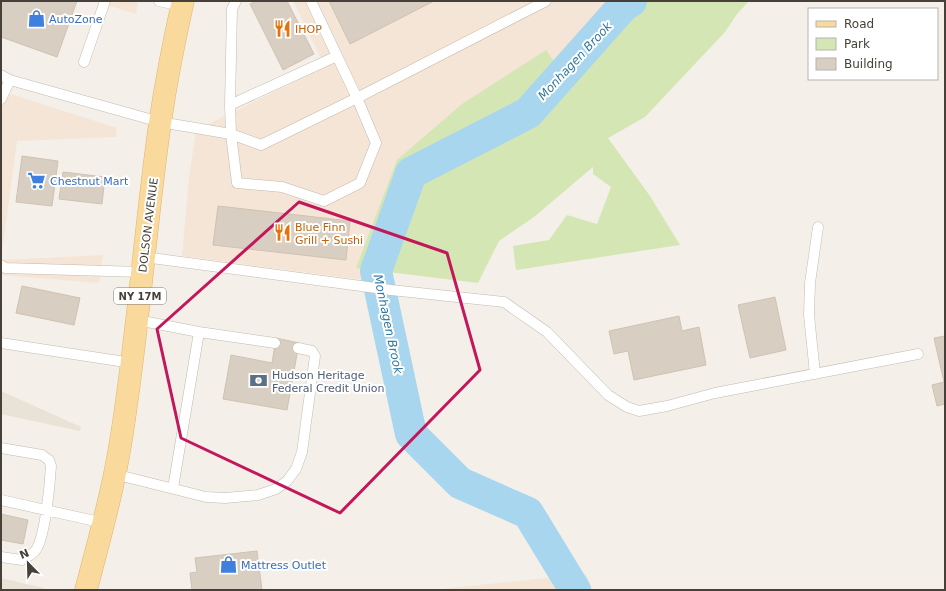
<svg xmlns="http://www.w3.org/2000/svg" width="946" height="591" font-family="'DejaVu Sans',sans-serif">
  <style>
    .residential { fill: #e8e2d7 }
    .commercial { fill: #f5e5d6 }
    .green { fill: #d3e6b4 }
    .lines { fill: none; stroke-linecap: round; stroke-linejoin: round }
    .river { stroke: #a8d6ee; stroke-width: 32 }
    .building { fill: #d8cec2; stroke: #d0c2b2 }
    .lane-casing { stroke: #c2baaf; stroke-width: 11 }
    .primary-casing { stroke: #e0b56c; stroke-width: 23 }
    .lane { stroke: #fff; stroke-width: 10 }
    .primary { stroke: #fad99c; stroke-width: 22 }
    .marked { fill: none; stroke: #c2185b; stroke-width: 3; stroke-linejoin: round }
    .labels { text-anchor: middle; stroke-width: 4; stroke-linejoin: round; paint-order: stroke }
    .shield { fill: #fff; stroke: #7e7974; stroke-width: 1 }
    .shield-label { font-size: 10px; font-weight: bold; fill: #474038 }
    .shop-label { font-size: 11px; fill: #366cbe; stroke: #fff; text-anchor: start }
    .food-label { font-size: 11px; fill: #c56008; stroke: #fff; text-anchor: start }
    .street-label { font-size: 11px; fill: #474038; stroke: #fff }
    .service-label { font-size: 11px; fill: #4e5e75; stroke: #fff; text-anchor: start }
    .water-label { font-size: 12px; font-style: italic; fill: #3078a0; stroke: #fff }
  </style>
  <rect width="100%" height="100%" fill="#f4f0e9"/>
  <path class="residential" d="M1 391 81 427 80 431 1 414Z
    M1 578 44 588 43 590H1Z"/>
  <path class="commercial" d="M93 1H138L136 14Z
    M293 1H634L620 11 523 118 406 178 371 281 182 256 189 177 196 130 325 67Z
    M1 91 117 128 116 137 17 141 1 260 103 255 99 283 1 275Z
    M586 574 593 590H431Z"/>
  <path class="green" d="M627 1H749L737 14 725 32 645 117 608 138 650 196 680 245 516 270 513 246 549 240 567 215 597 224 611 187 593 174V167L534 217 499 241 478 283 356 268 397 160 462 104 546 50 566 78 592 55Z"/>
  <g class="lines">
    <path class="river" d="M575 590 528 513 460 483 411 434 376 271 411 173 528 113 624 5 631 1"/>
  </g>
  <path class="building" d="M1 1H77L57 57 1 37Z
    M256 1H287L314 54 283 70 250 4Z
    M329 1H434L350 44Z
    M22 156 58 161 52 206 16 202Z
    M63 172 105 177 102 204 59 199Z
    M218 206 350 221 346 260 213 245Z
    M22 286 80 298 74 325 16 313Z
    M775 297 786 350 750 358 738 305Z
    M679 316 682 331 699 327 706 365 634 380 628 351 614 354 609 331Z
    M945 336V404L937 406 932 385 944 382 934 338Z
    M276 338 299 343 287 410 223 399 231 355 272 363Z
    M1 514 28 520 23 544 1 540Z
    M257 551 262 590H192L190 573 197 572 195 558Z"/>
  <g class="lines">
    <defs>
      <path id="lane" d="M159 1 181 6
        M311 1 337 56
        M337 56 357 98 376 143 360 183 324 201 282 187 237 183 231 134 230 105Z
        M84 62 105 1
        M1 75 10 80
        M1 99 10 80 160 122 231 134 261 145 357 98 546 1
        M230 105 232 9 236 1
        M144 257 391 290 504 302 547 332 608 395 627 407 639 411 667 406 715 393 918 354
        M1 265 5 268 142 272
        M137 320 199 332 275 343
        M1 343 132 363
        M815 374 809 315 810 283 818 227
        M1 448 42 455 49 460 51 466C50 483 45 540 35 551 32 555 26 557 22 560L1 557
        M114 474 206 497 225 498 258 495 276 489 287 481 296 469 302 452 315 356 312 351 298 348
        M173 488 199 332
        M1 500 104 523"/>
      <path id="primary" d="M86 590C99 540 113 491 121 440 138 335 145 228 160 123 166 82 174 41 183 1"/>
    </defs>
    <use href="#lane" class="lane-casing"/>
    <use href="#primary" class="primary-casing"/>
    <use href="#lane" class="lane"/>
    <use href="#primary" class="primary"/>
  </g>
  <path class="marked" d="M299 202 447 253 480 370 340 513 181 438 157 329Z"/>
  <defs>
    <symbol id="shop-bare" viewBox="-9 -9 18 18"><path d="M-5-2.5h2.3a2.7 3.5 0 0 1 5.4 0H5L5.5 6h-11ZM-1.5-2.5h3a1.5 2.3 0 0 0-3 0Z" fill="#3f7fe0" stroke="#fff" stroke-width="2.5" paint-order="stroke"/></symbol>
    <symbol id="restaurant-bare" viewBox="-9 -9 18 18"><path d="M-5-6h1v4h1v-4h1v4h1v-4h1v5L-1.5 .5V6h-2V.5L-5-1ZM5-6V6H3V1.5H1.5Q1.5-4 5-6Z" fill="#e8710a" stroke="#fff" stroke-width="2.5" paint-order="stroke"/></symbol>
    <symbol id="supermarket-bare" viewBox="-9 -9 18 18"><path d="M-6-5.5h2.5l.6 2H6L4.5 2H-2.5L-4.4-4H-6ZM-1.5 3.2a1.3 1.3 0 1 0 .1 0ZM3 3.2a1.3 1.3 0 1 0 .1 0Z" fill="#3f7fe0" stroke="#fff" stroke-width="2.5" paint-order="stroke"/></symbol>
    <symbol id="bank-bare" viewBox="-9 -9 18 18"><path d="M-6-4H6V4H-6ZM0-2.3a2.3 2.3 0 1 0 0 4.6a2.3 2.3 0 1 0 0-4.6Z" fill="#5c6f8a" stroke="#fff" stroke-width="2.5" paint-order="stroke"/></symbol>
  </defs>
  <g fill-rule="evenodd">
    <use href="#shop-bare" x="24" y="6" width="25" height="25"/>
    <use href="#restaurant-bare" x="270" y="16" width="25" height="25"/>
    <use href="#supermarket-bare" x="24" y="168" width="25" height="25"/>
    <use href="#restaurant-bare" x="270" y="220" width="25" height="25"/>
    <use href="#bank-bare" x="246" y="368" width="25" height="25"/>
    <use href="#shop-bare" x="216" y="552" width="25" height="25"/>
  </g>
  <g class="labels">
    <rect class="shield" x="114" y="288" width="52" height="16" rx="3"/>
    <g class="shield-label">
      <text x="140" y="300">NY 17M</text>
    </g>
    <g class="shop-label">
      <text x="49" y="23">AutoZone</text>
      <text x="50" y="185">Chestnut Mart</text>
      <text x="241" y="569">Mattress Outlet</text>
    </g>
    <g class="food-label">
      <text x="295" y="33">IHOP</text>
      <text x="295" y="231">Blue Finn<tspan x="295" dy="13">Grill + Sushi</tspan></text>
    </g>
    <g class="street-label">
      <text transform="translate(148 225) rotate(-83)" y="4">DOLSON AVENUE</text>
    </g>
    <g class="service-label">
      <text x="272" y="379">Hudson Heritage<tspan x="272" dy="13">Federal Credit Union</tspan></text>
    </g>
    <g class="water-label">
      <text transform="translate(575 61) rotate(-47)" y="4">Monhagen Brook</text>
      <text transform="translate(388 324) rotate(78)" y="4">Monhagen Brook</text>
    </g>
  </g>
  <rect width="946" height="591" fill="none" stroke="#474038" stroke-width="4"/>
  <rect x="808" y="8" width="130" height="72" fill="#ffffff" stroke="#b5b3af"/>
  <rect x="816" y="21" width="20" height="6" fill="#fad99c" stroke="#b5b3af"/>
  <text x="844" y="28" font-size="12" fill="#474038">Road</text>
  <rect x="816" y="38" width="20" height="12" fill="#d3e6b4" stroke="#b5b3af"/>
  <text x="844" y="48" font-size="12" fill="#474038">Park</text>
  <rect x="816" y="58" width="20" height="12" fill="#d8cec2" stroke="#b5b3af"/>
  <text x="844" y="68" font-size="12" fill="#474038">Building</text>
  <g transform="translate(28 563) rotate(337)" stroke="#ffffff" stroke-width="3" paint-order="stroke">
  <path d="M0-3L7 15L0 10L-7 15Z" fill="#474038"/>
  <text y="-6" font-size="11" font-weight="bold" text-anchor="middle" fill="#474038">N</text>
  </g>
</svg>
